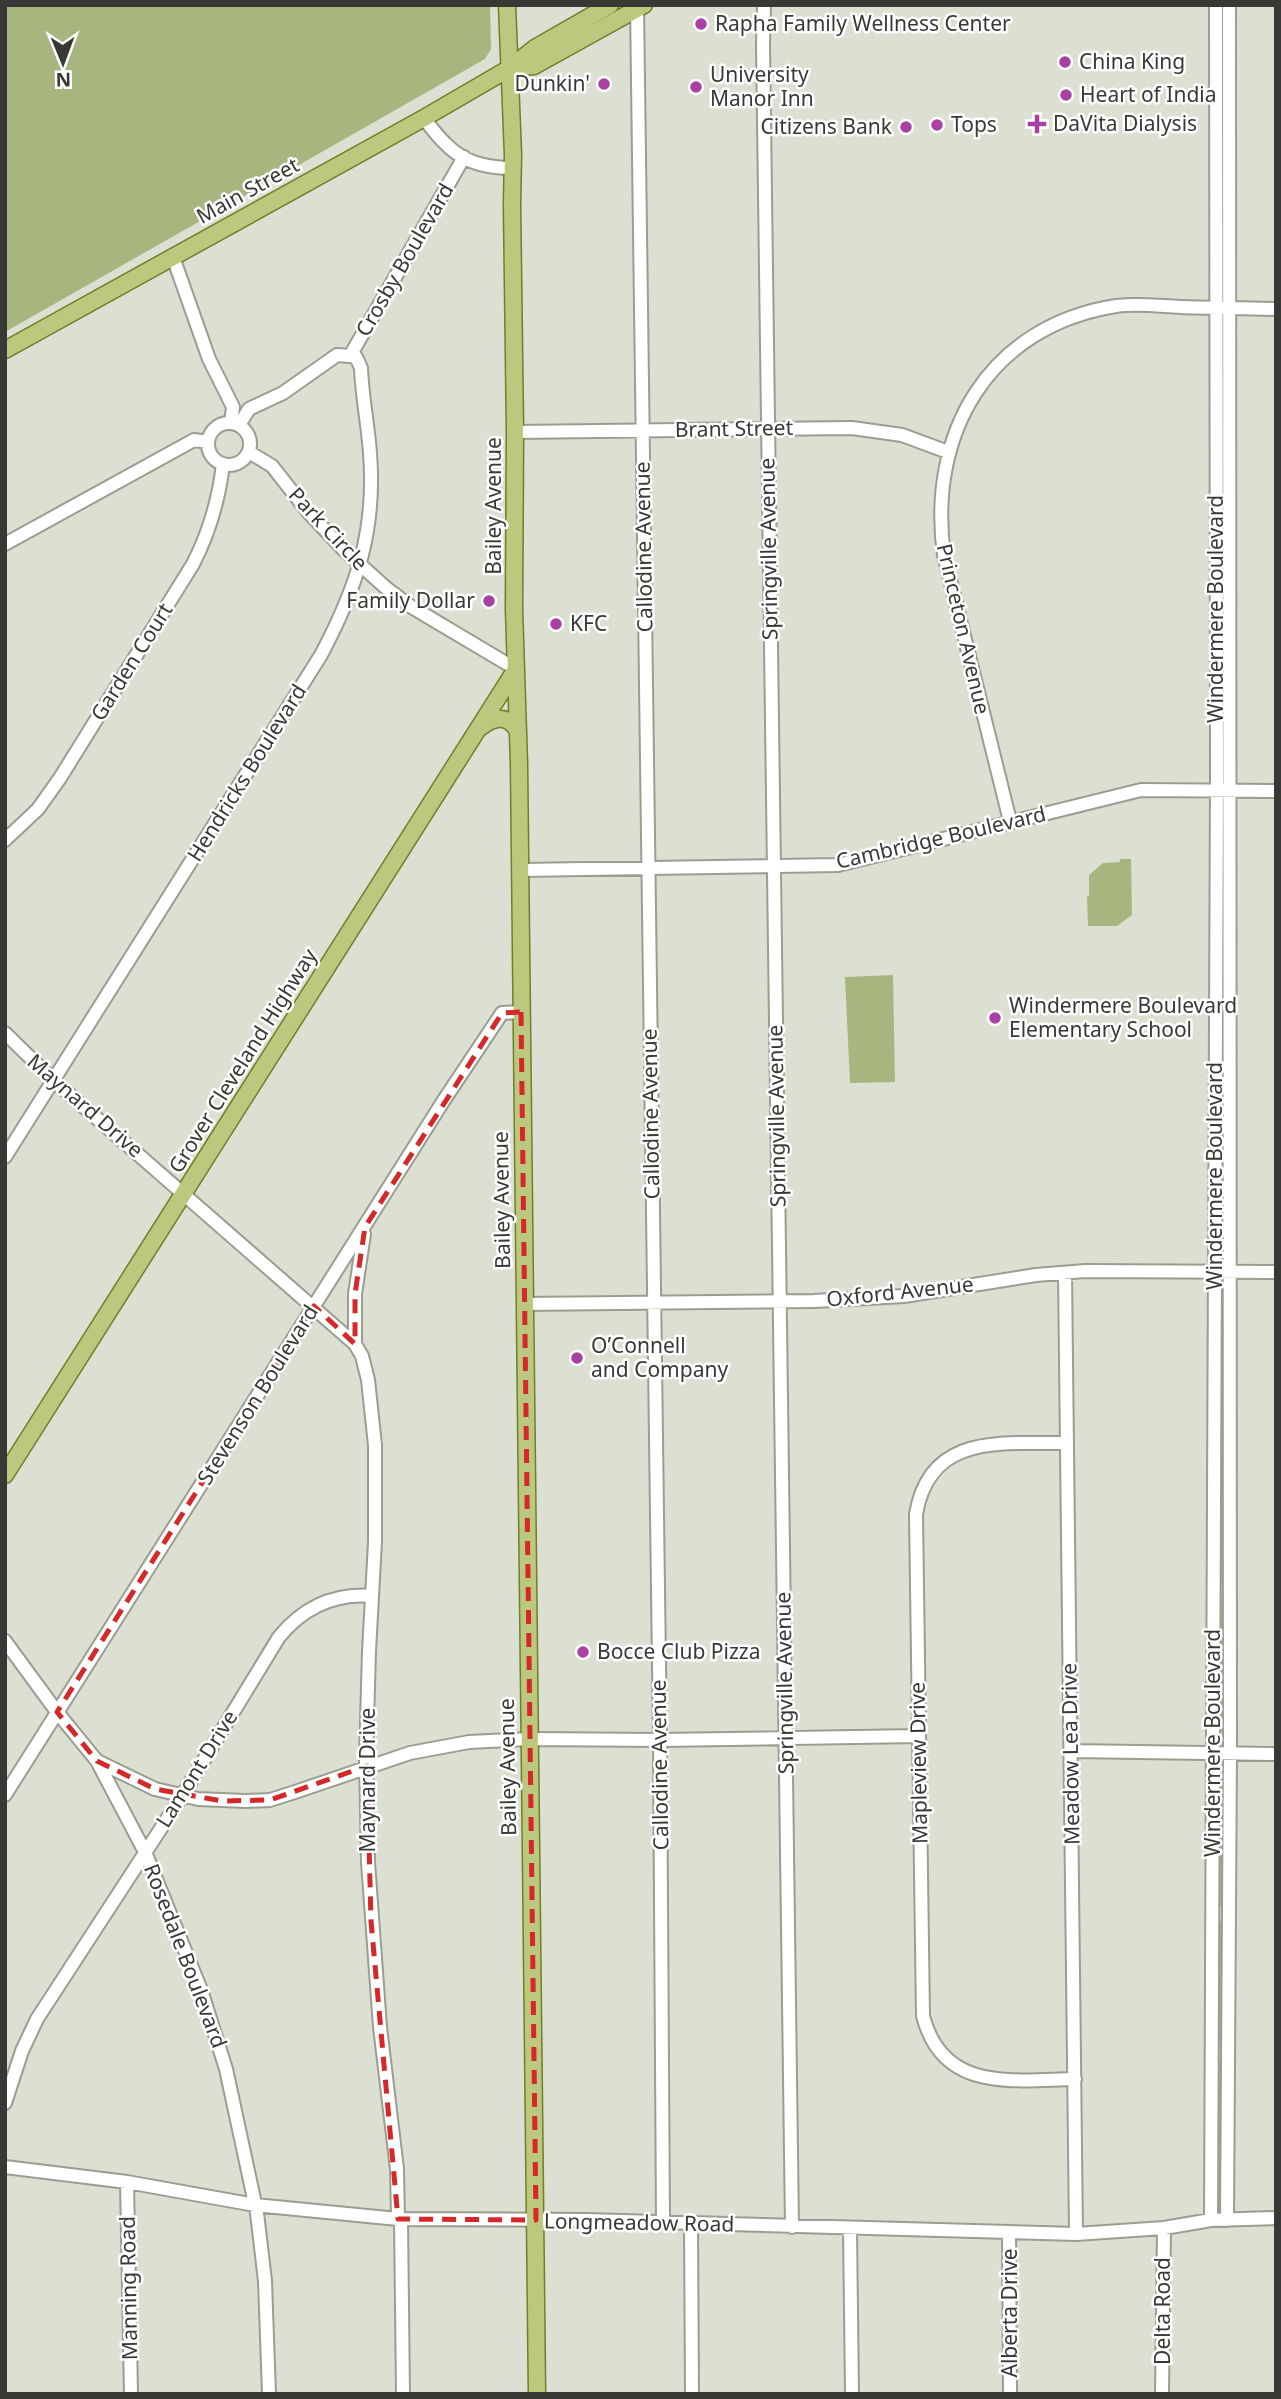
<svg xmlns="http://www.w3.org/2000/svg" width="1281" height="2399" font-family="'Noto Sans',sans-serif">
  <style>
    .green { fill: #a7b57f }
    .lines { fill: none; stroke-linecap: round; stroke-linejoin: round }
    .minor-casing { stroke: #9a9e91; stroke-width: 16 }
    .major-casing { stroke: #6f7f2b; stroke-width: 19 }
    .minor { stroke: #fff; stroke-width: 12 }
    .major { stroke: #bbc87d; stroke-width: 16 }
    .marked { fill: none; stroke: #d62828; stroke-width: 5; stroke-dasharray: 14 9; stroke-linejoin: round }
    .poi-dot { fill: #a940a3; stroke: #fff; stroke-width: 2.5 }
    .labels { text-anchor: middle; stroke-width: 5; stroke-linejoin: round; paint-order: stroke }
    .poi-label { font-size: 21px; fill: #383934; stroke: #fff; text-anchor: start }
    .street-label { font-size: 21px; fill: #383934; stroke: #fff }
  </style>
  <rect width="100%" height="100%" fill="#dce0d2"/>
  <path class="green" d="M5 5H490L491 49 485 59 5 332Z
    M1120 859H1131L1132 915 1117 926H1088L1087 896H1089V875L1103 863 1120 862Z
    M893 975 895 1082 850 1083 845 977Z
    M1221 1293 1224 1295V1427L1221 1429H1219L1220 1294Z
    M1221 1444 1224 1446V1578L1221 1581 1219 1580V1445Z
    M1221 1595 1224 1598V1729L1221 1732H1219V1596Z
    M1221 1774 1224 1777V1904L1221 1907 1218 1904 1219 1775Z
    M1221 1921 1223 1922 1222 2046 1220 2047 1217 2044 1218 1924Z
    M1221 2061 1222 2062V2189L1220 2190 1217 2187V2064Z"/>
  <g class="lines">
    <defs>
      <path id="minor" d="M637 5 660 1740 663 2222
        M764 5 763 43 792 2227
        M424 118C449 153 468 168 513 168
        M173 257 209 359 233 407 231 422
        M350 356 464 157
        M208 444a21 21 0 1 1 42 0a21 21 0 1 1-42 0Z
        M239 425 249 409 283 393 337 355 350 356
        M515 432 852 428 902 435 948 452
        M249 452 272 466 309 513 343 549 385 587 410 606 516 669
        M5 544 194 440 208 442
        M1010 821 944 555C927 433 989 326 1116 306 1137 303 1159 306 1180 307 1212 308 1244 308 1276 309
        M5 840 38 809 60 778 193 564C209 533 219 498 223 464
        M520 870 838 865 1141 790 1276 791
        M5 1033 53 1080 355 1344 362 1356 368 1380 375 1445V1542L369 1651 366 1758 368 1862 380 2027 397 2169 398 2219
        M5 1157 321 655C357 587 376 531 370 453 368 425 362 396 361 368L356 357 350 356
        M1065 1273 1076 2234
        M524 1304 814 1301 904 1296 1036 1275 1085 1271 1276 1272
        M355 1344V1294L364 1234
        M1067 1443C1003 1444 930 1432 916 1514L923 2016C943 2093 1013 2080 1075 2079
        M5 1641 57 1712 97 1761 145 1852 201 1990 226 2069 257 2213 265 2281 269 2394
        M1071 1751 1276 1754
        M97 1761 155 1789 198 1799 246 1801 270 1800 295 1792 410 1753 469 1742 529 1739 660 1740 918 1736
        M5 1795 444 1100 502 1013 521 1012
        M5 2103 22 2051 37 2019 182 1796 279 1637C303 1608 334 1593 372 1596
        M5 2167 127 2182 255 2205 398 2219 586 2220 1076 2234 1164 2228 1211 2220 1276 2218
        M127 2182 131 2394
        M401 2219 403 2394
        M1211 2220 1217 780 1216 5
        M1227 2220 1230 1753 1229 5
        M691 2224 692 2394
        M850 2229 852 2394
        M1009 2232 1010 2394
        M1162 2394 1164 2228"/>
      <path id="major" d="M507 5 513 155 512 204 515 432 514 609 519 764 537 2394
        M510 68 534 66 644 5
        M5 350 424 118 510 68 535 48 610 5
        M481 727C495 716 508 715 518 731
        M5 1475 516 669"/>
    </defs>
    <use href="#minor" class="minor-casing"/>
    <use href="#major" class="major-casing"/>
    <use href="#minor" class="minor"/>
    <use href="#major" class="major"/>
  </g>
  <path class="marked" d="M521 1012 536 2220 398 2219 371 1921 367 1766 270 1800 222 1801 155 1789 97 1761 57 1712 314 1306 355 1344V1294L365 1227 502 1013Z"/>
  <g class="poi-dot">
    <circle cx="701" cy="24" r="7"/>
    <circle cx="1065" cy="62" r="7"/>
    <circle cx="604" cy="84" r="7"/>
    <circle cx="696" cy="87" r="7"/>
    <circle cx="1066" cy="95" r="7"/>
    <path d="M1033.5 113.5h7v7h7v7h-7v7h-7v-7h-7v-7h7z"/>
    <circle cx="937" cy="125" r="7"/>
    <circle cx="906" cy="127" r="7"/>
    <circle cx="489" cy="601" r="7"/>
    <circle cx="556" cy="624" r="7"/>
    <circle cx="995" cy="1018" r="7"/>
    <circle cx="577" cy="1358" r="7"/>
    <circle cx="583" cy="1652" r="7"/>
  </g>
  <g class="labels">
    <g class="poi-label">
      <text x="715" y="31">Rapha Family Wellness Center</text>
      <text x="1079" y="69">China King</text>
      <text x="710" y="82">University<tspan x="710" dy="24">Manor Inn</tspan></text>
      <text x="590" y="91" text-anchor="end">Dunkin'</text>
      <text x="1080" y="102">Heart of India</text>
      <text x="1053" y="131">DaVita Dialysis</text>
      <text x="951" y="132">Tops</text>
      <text x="892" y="134" text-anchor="end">Citizens Bank</text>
      <text x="475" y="608" text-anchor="end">Family Dollar</text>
      <text x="570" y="631">KFC</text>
      <text x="1009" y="1013">Windermere Boulevard<tspan x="1009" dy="24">Elementary School</tspan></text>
      <text x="591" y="1353">O’Connell<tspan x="591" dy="24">and Company</tspan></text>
      <text x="597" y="1659">Bocce Club Pizza</text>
    </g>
    <g class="street-label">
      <text transform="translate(248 191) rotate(-29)" y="7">Main Street</text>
      <text transform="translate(405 260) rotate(-60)" y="7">Crosby Boulevard</text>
      <text transform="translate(734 429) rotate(-1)" y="7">Brant Street</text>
      <text transform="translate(494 506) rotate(-90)" y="7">Bailey Avenue</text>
      <text transform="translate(328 529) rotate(47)" y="7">Park Circle</text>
      <text transform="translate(644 547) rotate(-91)" y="7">Callodine Avenue</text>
      <text transform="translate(769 549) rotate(-91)" y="7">Springville Avenue</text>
      <text transform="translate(1216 609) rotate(-90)" y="7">Windermere Boulevard</text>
      <text transform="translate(963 629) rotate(77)" y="7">Princeton Avenue</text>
      <text transform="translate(132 662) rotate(-58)" y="7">Garden Court</text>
      <text transform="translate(247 773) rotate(-58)" y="7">Hendricks Boulevard</text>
      <text transform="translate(941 838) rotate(-13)" y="7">Cambridge Boulevard</text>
      <text transform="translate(243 1061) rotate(-58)" y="7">Grover Cleveland Highway</text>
      <text transform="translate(85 1106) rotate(41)" y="7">Maynard Drive</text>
      <text transform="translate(651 1114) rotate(-91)" y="7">Callodine Avenue</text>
      <text transform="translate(777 1116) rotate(-91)" y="7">Springville Avenue</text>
      <text transform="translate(1215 1176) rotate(-90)" y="7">Windermere Boulevard</text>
      <text transform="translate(502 1200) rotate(-91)" y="7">Bailey Avenue</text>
      <text transform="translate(900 1292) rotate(-6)" y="7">Oxford Avenue</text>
      <text transform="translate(258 1395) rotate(-58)" y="7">Stevenson Boulevard</text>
      <text transform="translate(785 1683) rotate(-91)" y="7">Springville Avenue</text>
      <text transform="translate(1213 1743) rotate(-90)" y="7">Windermere Boulevard</text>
      <text transform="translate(1071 1754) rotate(-91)" y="7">Meadow Lea Drive</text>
      <text transform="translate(919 1763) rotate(-91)" y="7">Mapleview Drive</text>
      <text transform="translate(660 1765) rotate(-91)" y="7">Callodine Avenue</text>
      <text transform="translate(508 1767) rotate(-91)" y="7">Bailey Avenue</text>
      <text transform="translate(197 1769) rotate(-58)" y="7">Lamont Drive</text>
      <text transform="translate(368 1780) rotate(-90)" y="7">Maynard Drive</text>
      <text transform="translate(185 1956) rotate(69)" y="7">Rosedale Boulevard</text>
      <text transform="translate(639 2223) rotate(1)" y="7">Longmeadow Road</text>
      <text transform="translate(129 2288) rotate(-91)" y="7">Manning Road</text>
      <text transform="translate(1163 2311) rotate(-90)" y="7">Delta Road</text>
      <text transform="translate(1010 2313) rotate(-90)" y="7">Alberta Drive</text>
    </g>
  </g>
  <rect width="1281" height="2399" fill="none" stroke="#383934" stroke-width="14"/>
  <g transform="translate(63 63) rotate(179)" stroke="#ffffff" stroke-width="5" paint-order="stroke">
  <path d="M0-5L12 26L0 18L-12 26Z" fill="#383934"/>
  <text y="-10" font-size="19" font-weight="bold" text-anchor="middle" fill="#383934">N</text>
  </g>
</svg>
